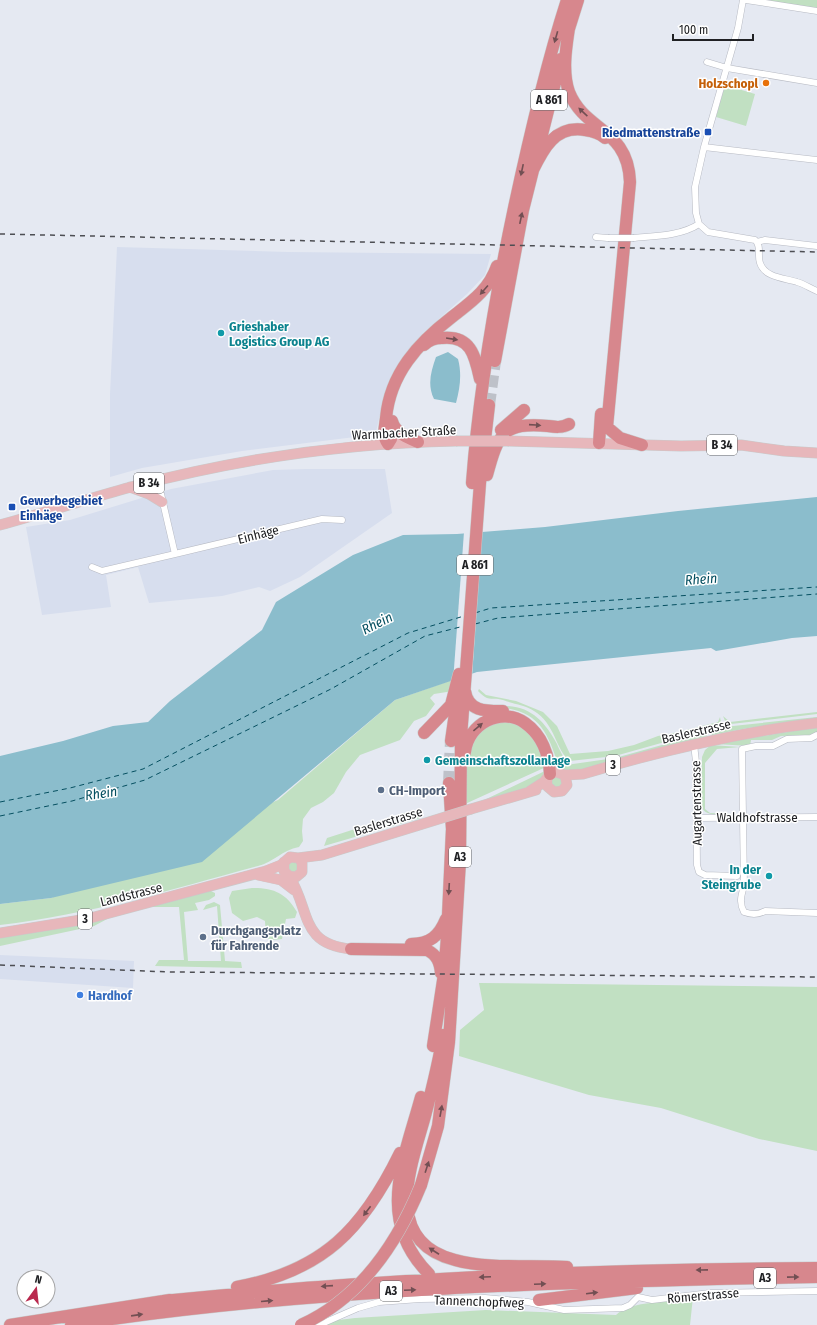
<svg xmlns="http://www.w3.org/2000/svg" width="817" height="1325" font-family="'Fira Sans Condensed',sans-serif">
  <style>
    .built { fill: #d7deee }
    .green { fill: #c1e0c2 }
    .water { fill: #8bbdcc }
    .pier { fill: #e5e9f2 }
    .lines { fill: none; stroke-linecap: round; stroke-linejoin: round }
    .ferry { stroke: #054f60; stroke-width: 1; stroke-dasharray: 5 4; stroke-linecap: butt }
    .motorway-tunnel { stroke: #bec1c9; stroke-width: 12; stroke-dasharray: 12 6; stroke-linecap: butt }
    .minor-casing { stroke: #b7bac3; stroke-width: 7 }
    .primary-casing { stroke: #c9caca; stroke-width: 11 }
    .motorway-casing { stroke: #c9caca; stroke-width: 13 }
    .minor { stroke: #fff; stroke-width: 6 }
    .primary { stroke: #e7b7bb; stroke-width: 10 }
    .motorway { stroke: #d7878d; stroke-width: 12 }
    .rail { stroke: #4d4e53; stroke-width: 1.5; stroke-dasharray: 5 5; stroke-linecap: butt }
    .minor-bridge-casing { stroke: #b7bac3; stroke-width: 7; stroke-linecap: butt }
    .primary-bridge-casing { stroke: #c9caca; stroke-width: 11; stroke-linecap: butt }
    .motorway-bridge-casing { stroke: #c9caca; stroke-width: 13; stroke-linecap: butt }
    .minor-bridge { stroke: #fff; stroke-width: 6 }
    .primary-bridge { stroke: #e7b7bb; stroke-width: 10 }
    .motorway-bridge { stroke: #d7878d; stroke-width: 12 }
    .oneway { fill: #724f53 }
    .food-dot { fill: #e8710a; stroke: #fff; stroke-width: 1.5 }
    .transit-dot { fill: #1a4fb4; stroke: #fff; stroke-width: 1.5 }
    .culture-dot { fill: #0f9aa8; stroke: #fff; stroke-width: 1.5 }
    .service-dot { fill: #5c6f8a; stroke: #fff; stroke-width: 1.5 }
    .shop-dot { fill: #3f7fe0; stroke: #fff; stroke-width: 1.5 }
    .labels { text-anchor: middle; stroke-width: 3; stroke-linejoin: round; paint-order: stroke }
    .shield { fill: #fff; stroke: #636466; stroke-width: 1 }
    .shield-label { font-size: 12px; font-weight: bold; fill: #202124 }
    .food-label { font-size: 13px; font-weight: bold; fill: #c56008; stroke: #fff; text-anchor: end }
    .transit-label { font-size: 13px; font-weight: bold; fill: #164399; stroke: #fff; text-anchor: end }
    .culture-label { font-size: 13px; font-weight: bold; fill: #0d838f; stroke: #fff; text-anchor: start }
    .street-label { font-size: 13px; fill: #202124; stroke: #fff }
    .service-label { font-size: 13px; font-weight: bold; fill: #4e5e75; stroke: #fff; text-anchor: start }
    .shop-label { font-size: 13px; font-weight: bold; fill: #366cbe; stroke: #fff; text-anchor: start }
    .water-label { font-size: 14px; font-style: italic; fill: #054f60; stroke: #fff }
  </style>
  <rect width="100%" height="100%" fill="#e5e9f2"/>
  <path class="built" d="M117 247 288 252 491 254 485 275 467 294 423 333 401 361 383 402 376 432 371 435 242 451 142 468 110 477V394Z
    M306 469H385L392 513 300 577 270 591 259 587 222 596 149 603 138 567 106 575 111 607 42 615 26 527 70 520 171 489 273 470Z
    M0 955 134 961 133 988 0 979Z"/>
  <path class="green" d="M765 0H817V8Z
    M725 85 755 94 746 126 716 117Z
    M455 679 453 691 434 694 430 698 435 704 426 716 414 721 400 740 360 755 346 772 334 793 323 802 311 808 303 819 302 831 303 841 299 847C282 850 274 862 258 866 173 889 88 915 0 925V904L51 898 278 800 395 700Z
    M479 689 486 695 516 701 543 712 557 726 570 754 608 751 634 745 658 736 679 732 718 722 720 717 721 722 719 724 702 728 679 738 615 756 570 761C556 751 555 723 534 711 525 705 513 704 503 700 497 698 490 700 485 697 482 695 480 693 478 691Z
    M504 706C531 706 545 722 557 744 559 750 564 756 564 761L558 764C548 734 540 713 505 708Z
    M817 712V714L731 724 726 723 723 716 730 722Z
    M817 717V719L748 728 712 735 711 732 714 728Z
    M493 722H515L535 738 546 767 465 804 466 760 472 738Z
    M817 727V732L809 735 781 736 772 740H751L750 746 715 744Z
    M701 731 707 733V736L572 774 559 766 615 758 680 740Z
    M711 745 740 747 717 749 705 763V809L710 813 732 814C721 814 706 818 701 806L702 757 705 750Z
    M547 770C542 789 497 797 480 802Z
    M555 776 562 778V786L557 788 552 785V779Z
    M408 812H412L420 818 324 846 327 838Z
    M295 861 299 865 296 872H290L287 865Z
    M252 888C274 888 286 893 297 912L295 918 286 919 282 939 272 940 266 938 265 921 257 917 243 921 232 913 229 898 232 891Z
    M209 890 215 893V896L209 900 195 903 198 910 184 912 188 961H221L217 906 203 910 206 905 214 902 220 905 225 961 241 962 242 968 155 966 159 960H184L179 907H146Z
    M111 917 94 926 0 946V935Z
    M479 983 817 987V1151L759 1139 661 1108 589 1095 459 1056 460 1030 484 1010Z
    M693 1297 690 1325H298L355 1318 486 1310 616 1315C630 1300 672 1303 693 1297Z"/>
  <path class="water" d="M448 352 458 359C462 374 460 388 456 403L434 399C427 385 431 371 436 357Z
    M817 497V636L792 638 716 651 711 648 477 672 395 700 202 862 51 898 0 904V756L63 741 113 726 148 722 170 701 262 630 276 602 353 555 403 535 457 534 545 527 678 511Z"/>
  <path class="pier" d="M482 530 472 676 453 682 464 532Z"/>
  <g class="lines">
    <path class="ferry" d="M475 613 491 608 817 587
      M475 624 498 618 817 594
      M0 802 70 788 143 769 408 633 464 616
      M0 816 72 801 145 780 331 689 425 636 464 626"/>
    <path class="motorway-tunnel" d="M489 405 495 361
      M449 783 451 741"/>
    <defs>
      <path id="minor" d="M743 0 738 28 704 147 695 187 696 213 699 224 708 232 755 240C762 246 757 255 760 263 765 278 785 278 797 282 804 284 810 288 817 291
        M746 0 817 11
        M707 62 727 68 817 83
        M704 147 817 160
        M596 237 608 238
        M634 238C654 236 681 236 699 224
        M757 242 765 240 817 246
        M175 554 322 519 342 520
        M92 567 102 571 175 554 158 481
        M817 735 811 738 787 739 773 746H756L742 749 744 886C741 896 739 903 744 912 752 915 758 915 765 911L817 913
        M694 744 696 762 697 865 699 872 705 875 737 876
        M697 818 817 817
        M319 1325 358 1308 379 1302 420 1299 485 1298 528 1302 564 1310 623 1308 630 1305 638 1297 652 1300 710 1293 817 1291"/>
      <path id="primary" d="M509 441 681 446 741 445 784 451 817 453
        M130 487 149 494 162 502
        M0 525C44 513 87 499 131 487 237 459 346 443 456 441
        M565 775 583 774C660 751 738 732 817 723
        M530 791 544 782 550 774 556 772 565 775 567 785 562 791 554 792 547 786V779
        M471 809 536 790
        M298 858 322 855 416 826
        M258 875 281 880 294 890
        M289 876C311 910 299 944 351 949
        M0 933 87 919 266 871 281 865 290 857 298 858 302 862V872L296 877 289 876 284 871V862"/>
      <path id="motorway" d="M569 28C566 48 562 72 569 92 585 132 628 128 630 182L607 427 620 438 642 445
        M567 35 578 0
        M532 172C543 149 555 125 585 130 592 131 600 133 605 138
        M424 345C429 340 436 338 442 338 471 335 475 356 480 379
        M495 361 523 210 561 59
        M392 421C395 433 407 437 418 442
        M392 424 391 439 388 444C382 436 385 427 386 418 390 374 418 343 452 317 471 302 489 290 497 266
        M501 430 524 410
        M599 443 601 414
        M487 475C498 434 503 422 548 426 555 427 562 428 569 424
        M472 483C479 390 495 298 514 208 529 138 545 68 567 0
        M465 691C468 712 487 711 503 711
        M424 733 451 705 459 674
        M451 741 456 706
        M465 752C468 724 501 706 525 723 542 735 549 755 550 774
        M411 944C430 944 439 936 446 919
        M351 949 427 950C437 955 440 962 441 973
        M443 1035C439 1062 432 1089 425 1116 411 1166 381 1241 455 1260 486 1269 533 1265 567 1267
        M433 1046 444 974 447 937 452 829 449 783
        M421 1097C404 1160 375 1220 429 1274
        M421 1185 438 1126 449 1042 460 861 461 737 480 483 489 405
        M237 1287C323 1271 363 1229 400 1153
        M539 1300 637 1288
        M163 1301C234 1294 305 1287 376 1283 523 1273 670 1269 817 1268
        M10 1325 170 1300
        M71 1325C318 1287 568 1282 817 1277"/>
    </defs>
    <use href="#minor" class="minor-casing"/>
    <use href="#primary" class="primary-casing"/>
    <use href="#motorway" class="motorway-casing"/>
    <use href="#minor" class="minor"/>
    <use href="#primary" class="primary"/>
    <use href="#motorway" class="motorway"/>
    <path class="rail" d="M0 234 817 252
      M0 965 170 972 817 977"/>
    <defs>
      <path id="minor-bridge" d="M608 238H634"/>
      <path id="primary-bridge" d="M456 441H509
        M416 826 471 809"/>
      <path id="motorway-bridge" d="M301 1325C361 1298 397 1244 421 1185"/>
    </defs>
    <use href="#minor-bridge" class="minor-bridge-casing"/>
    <use href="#primary-bridge" class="primary-bridge-casing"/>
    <use href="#motorway-bridge" class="motorway-bridge-casing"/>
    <use href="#minor-bridge" class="minor-bridge"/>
    <use href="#primary-bridge" class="primary-bridge"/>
    <use href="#motorway-bridge" class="motorway-bridge"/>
  </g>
  <defs><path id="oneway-solid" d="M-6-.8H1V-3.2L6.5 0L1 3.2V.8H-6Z"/></defs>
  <g class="oneway">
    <use href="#oneway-solid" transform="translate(556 37) rotate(106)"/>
    <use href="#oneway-solid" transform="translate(583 112) rotate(-137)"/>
    <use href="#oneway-solid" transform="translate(522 170) rotate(102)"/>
    <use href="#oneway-solid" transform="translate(521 218) rotate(-78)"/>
    <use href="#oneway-solid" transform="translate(484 290) rotate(131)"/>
    <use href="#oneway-solid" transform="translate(452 339) rotate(9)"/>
    <use href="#oneway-solid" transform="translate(535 425) rotate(4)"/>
    <use href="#oneway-solid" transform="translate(478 727) rotate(-40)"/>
    <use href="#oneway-solid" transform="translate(449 889) rotate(93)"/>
    <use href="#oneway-solid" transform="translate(441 1111) rotate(-80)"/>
    <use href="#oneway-solid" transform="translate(427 1167) rotate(-72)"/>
    <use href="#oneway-solid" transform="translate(367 1211) rotate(127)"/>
    <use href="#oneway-solid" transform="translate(434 1251) rotate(-147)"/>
    <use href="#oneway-solid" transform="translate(702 1270) rotate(179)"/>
    <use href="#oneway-solid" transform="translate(485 1277) rotate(177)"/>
    <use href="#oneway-solid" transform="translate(793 1277) rotate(-1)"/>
    <use href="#oneway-solid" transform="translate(540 1284) rotate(-2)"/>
    <use href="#oneway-solid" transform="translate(327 1286) rotate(176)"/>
    <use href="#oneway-solid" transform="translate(410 1290) rotate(-3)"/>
    <use href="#oneway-solid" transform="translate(592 1293) rotate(-7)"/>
    <use href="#oneway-solid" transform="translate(267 1301) rotate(-5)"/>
    <use href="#oneway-solid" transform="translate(137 1315) rotate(-8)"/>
  </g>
  <circle class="food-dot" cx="766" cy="83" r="4"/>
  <g class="transit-dot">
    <rect x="704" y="128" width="8" height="8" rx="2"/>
    <rect x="8" y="503" width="8" height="8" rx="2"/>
  </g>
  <g class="culture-dot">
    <circle cx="221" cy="333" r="4"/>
    <circle cx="427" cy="760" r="4"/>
    <circle cx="769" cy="876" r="4"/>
  </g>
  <g class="service-dot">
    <circle cx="381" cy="790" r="4"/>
    <circle cx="203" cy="937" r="4"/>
  </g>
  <circle class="shop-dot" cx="80" cy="995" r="4"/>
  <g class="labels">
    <g class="shield">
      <rect x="531" y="90" width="36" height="20" rx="3"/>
      <rect x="707" y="435" width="30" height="20" rx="3"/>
      <rect x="134" y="473" width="30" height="20" rx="3"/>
      <rect x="457" y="555" width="36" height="20" rx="3"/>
      <rect x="606" y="755" width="14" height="20" rx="3"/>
      <rect x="449" y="847" width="22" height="20" rx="3"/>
      <rect x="78" y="909" width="14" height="20" rx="3"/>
      <rect x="754" y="1268" width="22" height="20" rx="3"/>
      <rect x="380" y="1281" width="22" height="20" rx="3"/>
    </g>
    <g class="shield-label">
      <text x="549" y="104">A 861</text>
      <text x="722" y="449">B 34</text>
      <text x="149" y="487">B 34</text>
      <text x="475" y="569">A 861</text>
      <text x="613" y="769">3</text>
      <text x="460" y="861">A3</text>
      <text x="85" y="923">3</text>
      <text x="765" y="1282">A3</text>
      <text x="391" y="1295">A3</text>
    </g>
    <g class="food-label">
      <text x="758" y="88">Holzschopl</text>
    </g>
    <g class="transit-label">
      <text x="700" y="137">Riedmattenstraße</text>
      <text x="20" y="505" text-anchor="start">Gewerbegebiet<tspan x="20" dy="15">Einhäge</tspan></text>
    </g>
    <g class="culture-label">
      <text x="229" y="331">Grieshaber<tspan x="229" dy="15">Logistics Group AG</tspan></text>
      <text x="435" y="765">Gemeinschaftszollanlage</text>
      <text x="761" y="874" text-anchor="end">In der<tspan x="761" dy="15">Steingrube</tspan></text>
    </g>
    <g class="street-label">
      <text transform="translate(404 432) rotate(-3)" y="5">Warmbacher Straße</text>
      <text transform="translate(258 534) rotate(-14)" y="5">Einhäge</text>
      <text transform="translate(696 731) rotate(-13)" y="5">Baslerstrasse</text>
      <text transform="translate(696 803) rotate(-91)" y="5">Augartenstrasse</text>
      <text x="757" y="822">Waldhofstrasse</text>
      <text transform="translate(388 821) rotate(-17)" y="5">Baslerstrasse</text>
      <text transform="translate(131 894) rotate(-14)" y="5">Landstrasse</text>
      <text transform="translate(703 1295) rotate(-5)" y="5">Römerstrasse</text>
      <text transform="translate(479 1301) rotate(2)" y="5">Tannenchopfweg</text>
    </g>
    <g class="service-label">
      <text x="389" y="795">CH-Import</text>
      <text x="211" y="935">Durchgangsplatz<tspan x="211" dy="15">für Fahrende</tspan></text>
    </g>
    <g class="shop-label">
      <text x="88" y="1000">Hardhof</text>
    </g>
    <g class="water-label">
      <text transform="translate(701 579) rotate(-4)" y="5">Rhein</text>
      <text transform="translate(377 623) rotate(-27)" y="5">Rhein</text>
      <text transform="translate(101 793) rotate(-8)" y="5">Rhein</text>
    </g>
  </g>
  <g transform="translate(36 1289) rotate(15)"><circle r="19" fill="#ffffff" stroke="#a6a6a7"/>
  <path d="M0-3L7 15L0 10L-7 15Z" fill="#b9294e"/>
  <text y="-6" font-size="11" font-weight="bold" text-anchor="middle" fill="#202124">N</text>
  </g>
  <path d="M673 34v6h80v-6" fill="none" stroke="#202124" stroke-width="2"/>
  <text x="679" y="34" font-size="12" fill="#202124" stroke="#ffffff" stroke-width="3" paint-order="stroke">100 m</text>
</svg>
